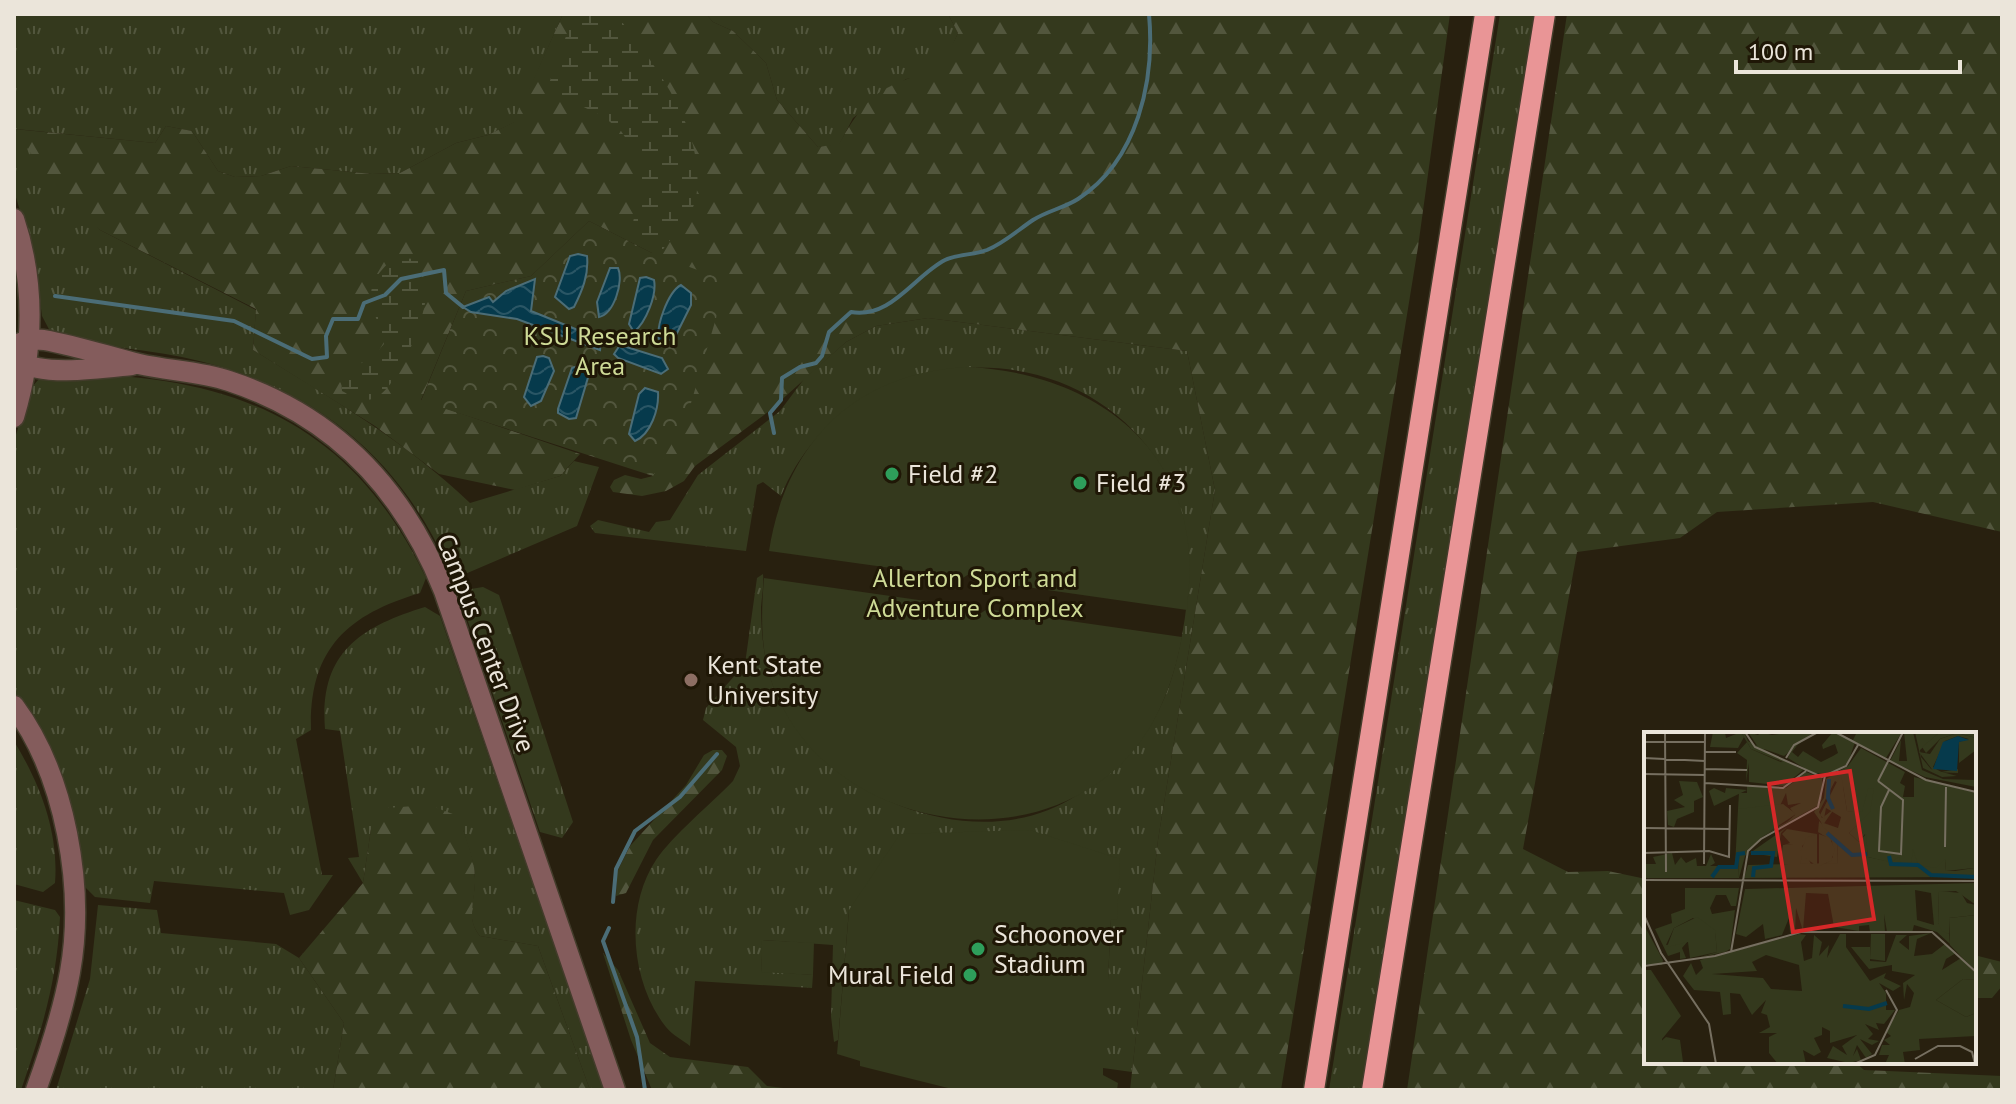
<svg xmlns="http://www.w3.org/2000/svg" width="2016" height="1104" font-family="'PT Sans',sans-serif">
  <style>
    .grass { fill: url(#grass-tufts) }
    .forest { fill: url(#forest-firs) }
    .wetland { fill: url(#wetland-marsh) }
    .park { fill: url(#park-crowns) }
    .pitch { fill: #34391d }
    .water { fill: url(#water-waves); stroke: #4b6d77; stroke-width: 2 }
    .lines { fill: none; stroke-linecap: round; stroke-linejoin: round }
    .stream { stroke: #4b6d77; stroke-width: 4 }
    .minor-casing { stroke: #433c2b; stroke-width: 23 }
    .major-casing { stroke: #433c2b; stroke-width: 23 }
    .minor { stroke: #845c5c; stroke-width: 20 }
    .major { stroke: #e99596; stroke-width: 20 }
    .leisure-dot { fill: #2e9e5b; stroke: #1f1706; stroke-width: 3 }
    .education-dot { fill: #8d6e63; stroke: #1f1706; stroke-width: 3 }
    .labels { text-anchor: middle; stroke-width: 6; stroke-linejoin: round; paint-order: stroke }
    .park-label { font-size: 26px; fill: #ceda96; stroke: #1f1706 }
    .poi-label { font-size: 26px; fill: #ebe5da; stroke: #1f1706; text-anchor: start }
    .street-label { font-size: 26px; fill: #ebe5da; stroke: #1f1706 }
    .inset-river { fill: none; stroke: #063a4c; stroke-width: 4 }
    .inset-road { fill: none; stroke: #766f60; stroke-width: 2 }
    .view { fill: #d62828; fill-opacity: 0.15; stroke: #d62828; stroke-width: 4 }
    .inset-edge { fill: none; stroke: #ebe5da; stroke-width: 4 }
  </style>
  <defs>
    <pattern id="grass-tufts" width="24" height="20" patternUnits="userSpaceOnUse" patternTransform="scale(2)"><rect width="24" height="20" fill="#34391d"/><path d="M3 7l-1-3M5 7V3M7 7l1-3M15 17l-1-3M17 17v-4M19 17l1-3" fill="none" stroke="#52563d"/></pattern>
    <pattern id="forest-firs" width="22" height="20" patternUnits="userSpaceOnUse" patternTransform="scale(2)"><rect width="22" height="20" fill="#34391d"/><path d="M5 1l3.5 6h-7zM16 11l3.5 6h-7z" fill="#52563d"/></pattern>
    <pattern id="wetland-marsh" width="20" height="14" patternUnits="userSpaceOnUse" patternTransform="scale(2)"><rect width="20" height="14" fill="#34391d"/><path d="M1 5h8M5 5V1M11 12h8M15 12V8" fill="none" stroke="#52563d"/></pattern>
    <pattern id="park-crowns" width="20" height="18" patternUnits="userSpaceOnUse" patternTransform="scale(2)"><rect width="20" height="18" fill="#34391d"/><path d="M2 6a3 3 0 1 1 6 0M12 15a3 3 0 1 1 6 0" fill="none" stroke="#52563d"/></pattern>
    <pattern id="water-waves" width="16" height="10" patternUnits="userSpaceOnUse" patternTransform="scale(2)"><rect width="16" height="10" fill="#063a4c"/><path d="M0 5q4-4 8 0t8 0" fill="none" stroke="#2a5665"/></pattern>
  </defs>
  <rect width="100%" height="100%" fill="#28200f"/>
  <path class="grass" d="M14 14H563L515 122 488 135 456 143 400 173 372 174 291 166 261 176 235 177 218 171 192 131 166 126 155 143 16 129 100 230 256 310 253 350C329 397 405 441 470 503L560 476 574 461 599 467 577 526 465 574 448 567C396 450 306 383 182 357 139 348 93 347 51 333L42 316 34 256 14 191Z
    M706 14H948L958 33 947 58 928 75 906 79 853 118 839 145 818 147 777 100 766 63 733 31 713 22Z
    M1500 14H1535L1364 1090H1329Z
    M928 318 1187 351 1215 490 1158 840 1132 1072 1103 1068V978H1108L1111 919H1116L849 910 838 1040 834 1042 831 1016 833 945 763 940 761 971 813 975 812 988 695 981 690 1046C683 1040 672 1035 666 1027 631 983 624 908 656 860 673 835 711 804 733 781L740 766 736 747 703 720 706 708 745 664 757 578 763 574C764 585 762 596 761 607 761 633 764 661 773 685 812 795 977 862 1077 795 1142 752 1168 712 1182 635 1193 579 1192 520 1162 468 1076 323 846 337 781 496L763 482 757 485 746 551 595 533 590 526 598 520 649 532 656 522 670 520 698 475 780 411 804 379 846 342 876 326Z
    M52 374C222 372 348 415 426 578L420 593C346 615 309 650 311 730L296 739 322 875H333L309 910 290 915 284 893 154 881 150 903 95 897 85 887 80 853 14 696V441L31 388 39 379Z
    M483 587 499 595 573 822 562 838 540 832 462 604 471 589Z
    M425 607 440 616 604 1090H590L538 946 480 936C465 919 475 900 475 880 475 863 468 846 463 830L371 829 363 883 348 858 359 857 340 731 325 729C319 653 360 627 425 607Z
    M14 741C40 784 59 832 55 883L43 892 14 884Z
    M14 900 55 910 60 917C57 982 42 1029 21 1090H14Z
    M98 905 157 910 161 933 276 944 299 958 344 1023 333 1090H56L90 979Z"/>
  <path class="forest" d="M563 14H706L713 22 733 31 766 63 777 100 818 147 839 144C850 125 862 103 882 91 922 67 935 83 958 33L948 14H1450L1418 247 1281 1090H1130L1158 840 1215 490 1187 351 928 318 876 326 846 342 768 412 695 466 684 481 666 491 642 496 613 492 610 487 614 480 625 475 641 479 653 476 652 253 589 221 531 276 466 291 421 400 580 454 560 476 515 490 439 474 375 426 253 350 256 309 100 230 55 188 14 129 155 143 166 126 192 131 218 171 235 177 261 176 291 166 372 174 400 173 456 143 488 135 514 122Z
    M1567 14H2002V532L1873 502 1717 512 1680 538 1577 552 1523 849 1568 872 1608 871 1646 879V1062H1855L1864 1070 2002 1076V1090H1407Z
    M713 750H722L727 756 722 770 653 840 626 893 616 896 617 872 630 846 686 785 704 755Z
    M429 805 458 816C465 836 475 858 475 879 476 899 465 919 480 936L538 946 590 1090H333L344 1023 299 958 363 883 371 829 386 808Z
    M603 953 618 970 650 1043 670 1057 748 1067 767 1086 799 1090H652L631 1040Z
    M1974 955 2002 962V986L1992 998H1974Z"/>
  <path class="wetland" d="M574 14H616C655 66 707 129 696 198 693 215 672 236 662 251L631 233 644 166 621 131 604 117 547 89Z
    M394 258 418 259C421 269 425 279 426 290 428 314 399 385 377 397 364 404 353 397 342 391L341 379 350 365 368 362 384 344C376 307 355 291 394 258Z"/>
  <path class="park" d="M589 221 652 253 727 281 686 420 653 476 421 401 466 291 531 276Z"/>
  <path class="pitch" d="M968 367C1079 372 1182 434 1189 555 1191 573 1188 592 1187 610L991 582 979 567 963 578 769 551C786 442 856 372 968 367Z
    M764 578 961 606 971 620 987 609 1182 637C1171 696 1147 751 1095 785 987 858 819 810 773 686 760 651 761 614 764 578Z
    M1030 830 1120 859 1117 919 1111 920 1108 979H1103V1075L1118 1083 1117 1090H956L860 1066V1061L837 1054 849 910 900 834Z
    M762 940 814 943 813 975 761 972Z"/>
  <path class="water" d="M578 254 587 256C589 275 582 291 574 307L569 309 555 297 570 256Z
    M610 268H618C624 281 614 314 599 317L597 302Z
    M646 277 654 280C657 295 646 322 634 332L629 324 640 278Z
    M535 279 531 311 595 337 601 340 600 350 517 319 471 312 463 307 489 297 493 302 506 291Z
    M681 285 691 293V305L674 339 660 342C654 329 668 292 681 285Z
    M620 345 662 358 668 369 661 374 618 358 614 354Z
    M543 356 549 358 554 371 541 401 531 406 524 397 537 357Z
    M578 366 586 368 589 374 576 418 569 419 558 413V409L572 368Z
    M645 388 658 392C659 409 651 434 635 441L629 434 639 394Z"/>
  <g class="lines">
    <path class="stream" d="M55 296 234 321 312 359 327 357 326 336 333 319H358L364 303 385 295 401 279 444 270 446 293 463 307
      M774 433 770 413 781 400 782 378 800 367 816 363 822 356 829 332 851 312C891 319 914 276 945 260 958 254 974 255 987 250 1004 243 1018 230 1033 220 1047 211 1064 208 1078 199 1138 160 1155 80 1149 14
      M613 902 616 869 635 831 680 797 717 754
      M609 928 603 941 637 1037 645 1090"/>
    <defs>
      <path id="minor" d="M14 219C36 285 34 350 14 417
        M14 346 30 339 44 340C77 346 107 356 139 364 169 371 200 371 229 381 335 416 404 490 444 591L615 1090
        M18 361C43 377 103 368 132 365
        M14 706C66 776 85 888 70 972 63 1012 50 1051 36 1090"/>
      <path id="major" d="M1314 1090 1485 14
        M1372 1090 1545 14"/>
    </defs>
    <use href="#minor" class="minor-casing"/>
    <use href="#major" class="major-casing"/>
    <use href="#minor" class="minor"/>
    <use href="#major" class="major"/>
  </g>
  <g class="leisure-dot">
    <circle cx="892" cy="474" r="8"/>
    <circle cx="1080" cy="483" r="8"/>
    <circle cx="978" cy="949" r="8"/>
    <circle cx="970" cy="975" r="8"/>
  </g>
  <circle class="education-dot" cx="691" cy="680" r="8"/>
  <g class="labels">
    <g class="park-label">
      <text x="600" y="345">KSU Research<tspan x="600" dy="30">Area</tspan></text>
      <text x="975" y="587">Allerton Sport and<tspan x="975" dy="30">Adventure Complex</tspan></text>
    </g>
    <g class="poi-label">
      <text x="908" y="483">Field #2</text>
      <text x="1096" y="492">Field #3</text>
      <text x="707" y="674">Kent State<tspan x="707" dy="30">University</tspan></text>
      <text x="994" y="943">Schoonover<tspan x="994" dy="30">Stadium</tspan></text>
      <text x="954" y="984" text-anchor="end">Mural Field</text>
    </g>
    <g class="street-label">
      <text transform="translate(486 643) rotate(69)" y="9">Campus Center Drive</text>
    </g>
  </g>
  <g transform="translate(1644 732)">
    <rect width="332" height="332" fill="#28200f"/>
    <path d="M97 0H100L104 9 159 38 140 54 105 50V31L139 30 107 17ZM104 0 114 3 117 0 128 3 147 0H164L167 2 140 24 114 15ZM189 0 209 8 213 0H258L242 26 211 10 204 31 187 42 168 41 144 26 147 18 155 11 148 20 154 25 159 19 177 30 189 24 194 21 191 12 179 17 178 13ZM260 0H269L278 38 299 47 332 48V55L281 45 246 29 257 8 255 29H263ZM271 0H296L276 18 277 25 287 37 313 44 298 45 279 36ZM217 16 261 40 256 51 261 54 259 65H270V45L332 61 330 136 302 139 301 128 288 141 224 125 221 102 215 110 205 101 222 82 203 79 199 55 191 49 175 80 178 86 190 77 179 93 170 80 180 66 182 47 204 34ZM162 40 178 46V67L173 74 118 105 101 124 95 146 94 122 115 105 143 90 151 83 146 76 157 71 144 73 142 61 135 76 102 79 94 77 95 61H103V53L142 56ZM175 89 193 107 194 131 184 134 141 135 147 132 149 112 140 113 146 111 138 102 143 97 173 102 158 114 167 132H181L189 125 188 109 174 100ZM332 183V240L306 213 305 186ZM227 202H241V229L226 227ZM319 247 332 248V281L322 285 292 268Z" fill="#34391d"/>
    <path d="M69 0H81L82 6 97 0 100 5 94 16 66 15ZM296 0H332V6L313 1 296 7 282 21 278 15ZM103 10 107 17 139 31H105L102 50 103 28 93 21ZM197 42 203 79 218 80 224 57 230 56 226 80 205 101 215 110 222 102 224 125 247 130 255 125 257 133H267L269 117 274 133 292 136 301 127 302 139H311L330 136 332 115V145L100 146 104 133 194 131 193 108 179 95 177 90 194 96 197 85 182 76 180 87 176 83ZM35 49 53 50 59 65 50 69V80L33 87 30 95 24 93 23 79 41 75 30 68 39 63ZM70 56 81 61 82 56 103 58 70 74 65 59ZM139 72 152 82 107 112 101 122H94L95 146H0V132H12L9 125 28 121 31 133 37 125 42 131 52 126 53 134H62L67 122 71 131 66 134H91L94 77ZM143 95 137 101 133 125 106 121ZM332 151V173L312 159 295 160 294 191 305 202 306 212 293 200 270 193 268 201 243 200 240 182 241 200H226L225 193 215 194V199L190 195 184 162 162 161 159 199 152 176 151 200 146 201 145 186 138 203 121 207 119 192 102 205 92 202 101 157ZM271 158 287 161 290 193 273 188ZM41 156H95L92 174H87L82 163H72L66 176 68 182 91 178 86 217 81 220 53 226 73 220 71 201 49 186 30 196 22 213 44 209 38 216 42 226 36 227V220L24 224 11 197 28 191 27 182 41 177ZM0 193 19 228 18 233 0 232ZM287 201 273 207 270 224 288 222 301 212 312 221 302 227 298 238 317 226 332 241V248L319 247 292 268 322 285 332 281V304L275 307 276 318 259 320 261 332H241L245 323H235L238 313H246L240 308 247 304 242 300 255 278 266 275 270 261 263 252 260 268 259 251 271 243 248 239V233L225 237 207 215H226V229L242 230 252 203H263L255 210 265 218V204ZM155 202 162 203 157 210 160 229 168 226 170 203 178 210 175 224 185 213 183 226 196 202H202V215L226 249 242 241 240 246 257 254 249 259 235 251 242 261V278H251L240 292 232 291 235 298 221 292 229 302 224 307 235 309 228 313 216 307 228 322 222 326 213 313 209 324 213 317 217 328 205 331 183 326 189 314 203 323 198 314 213 303 186 311V299L178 295V303L170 306 177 320 170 324 159 318 162 332H134L125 321V305L133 301H115L126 295 123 283 117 281 122 268 108 283 96 262 86 261 87 282 79 283 76 260 50 258 39 244 47 231 52 243 59 236 56 228ZM122 223 155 233 158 259 127 257 119 246 68 242 113 239 108 230ZM22 305 36 308 39 330 12 332 0 324Z" fill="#34391d" fill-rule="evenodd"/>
    <path d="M313 1 332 6V18L315 31V10L325 7 314 4 301 9 289 35 297 40 314 37V41L290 40 275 20 286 22 296 7ZM295 159 317 161 323 171 332 173V183L305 186V202L298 199 294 191ZM53 185 71 198 73 220 46 226 44 210 23 215 30 196Z" fill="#34391d"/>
    <path d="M0 238H7L37 284 18 307V332H0Z" fill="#34391d"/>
    <path d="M173 102V134L158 124 156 132H136L139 113 149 112 157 119 162 106ZM175 102 186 106 191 118 187 129 175 134Z" fill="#34391d"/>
    <path d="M314 4 325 8 315 10 313 39 289 37 299 10Z" fill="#063a4c"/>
    <path class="inset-river" d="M185 47 184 66 189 77M183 101 208 123 223 122M107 121H129L127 134 110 136 109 145M245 124 247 132 274 133 287 143 332 145M68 145 75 135H92L94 122 101 121M199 274 225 277 243 271"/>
    <path class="inset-road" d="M21 0 22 140M101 0 111 15 178 45 202 34 214 13M191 0 282 48 332 60M0 10H61M61 20H92M0 26 61 29M142 26 150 13 174 0M61 37 103 38M0 42 61 43M234 49 259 68 257 122 235 119 237 75 245 58M234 49 259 0M61 51 139 56 162 39M0 96 86 97M301 115 302 55M0 121 65 119 85 125 86 73M60 132 61 0M0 148 332 149M0 183 17 221 65 292 72 332M87 220 104 119 117 107 174 75 181 44M0 234 71 224 157 200H288L332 240M271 327 294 314H316L328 320 331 332M210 332 231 323 253 278 242 258"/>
    <path class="view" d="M206 39 230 187 149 200 125 52Z"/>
    <rect width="332" height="332" class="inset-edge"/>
  </g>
  <rect width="2016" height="1104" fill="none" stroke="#ebe5da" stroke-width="32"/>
  <path d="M1736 60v12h224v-12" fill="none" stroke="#ebe5da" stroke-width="4"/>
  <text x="1748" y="60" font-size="24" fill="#ebe5da" stroke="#1f1706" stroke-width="6" paint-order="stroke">100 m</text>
</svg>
